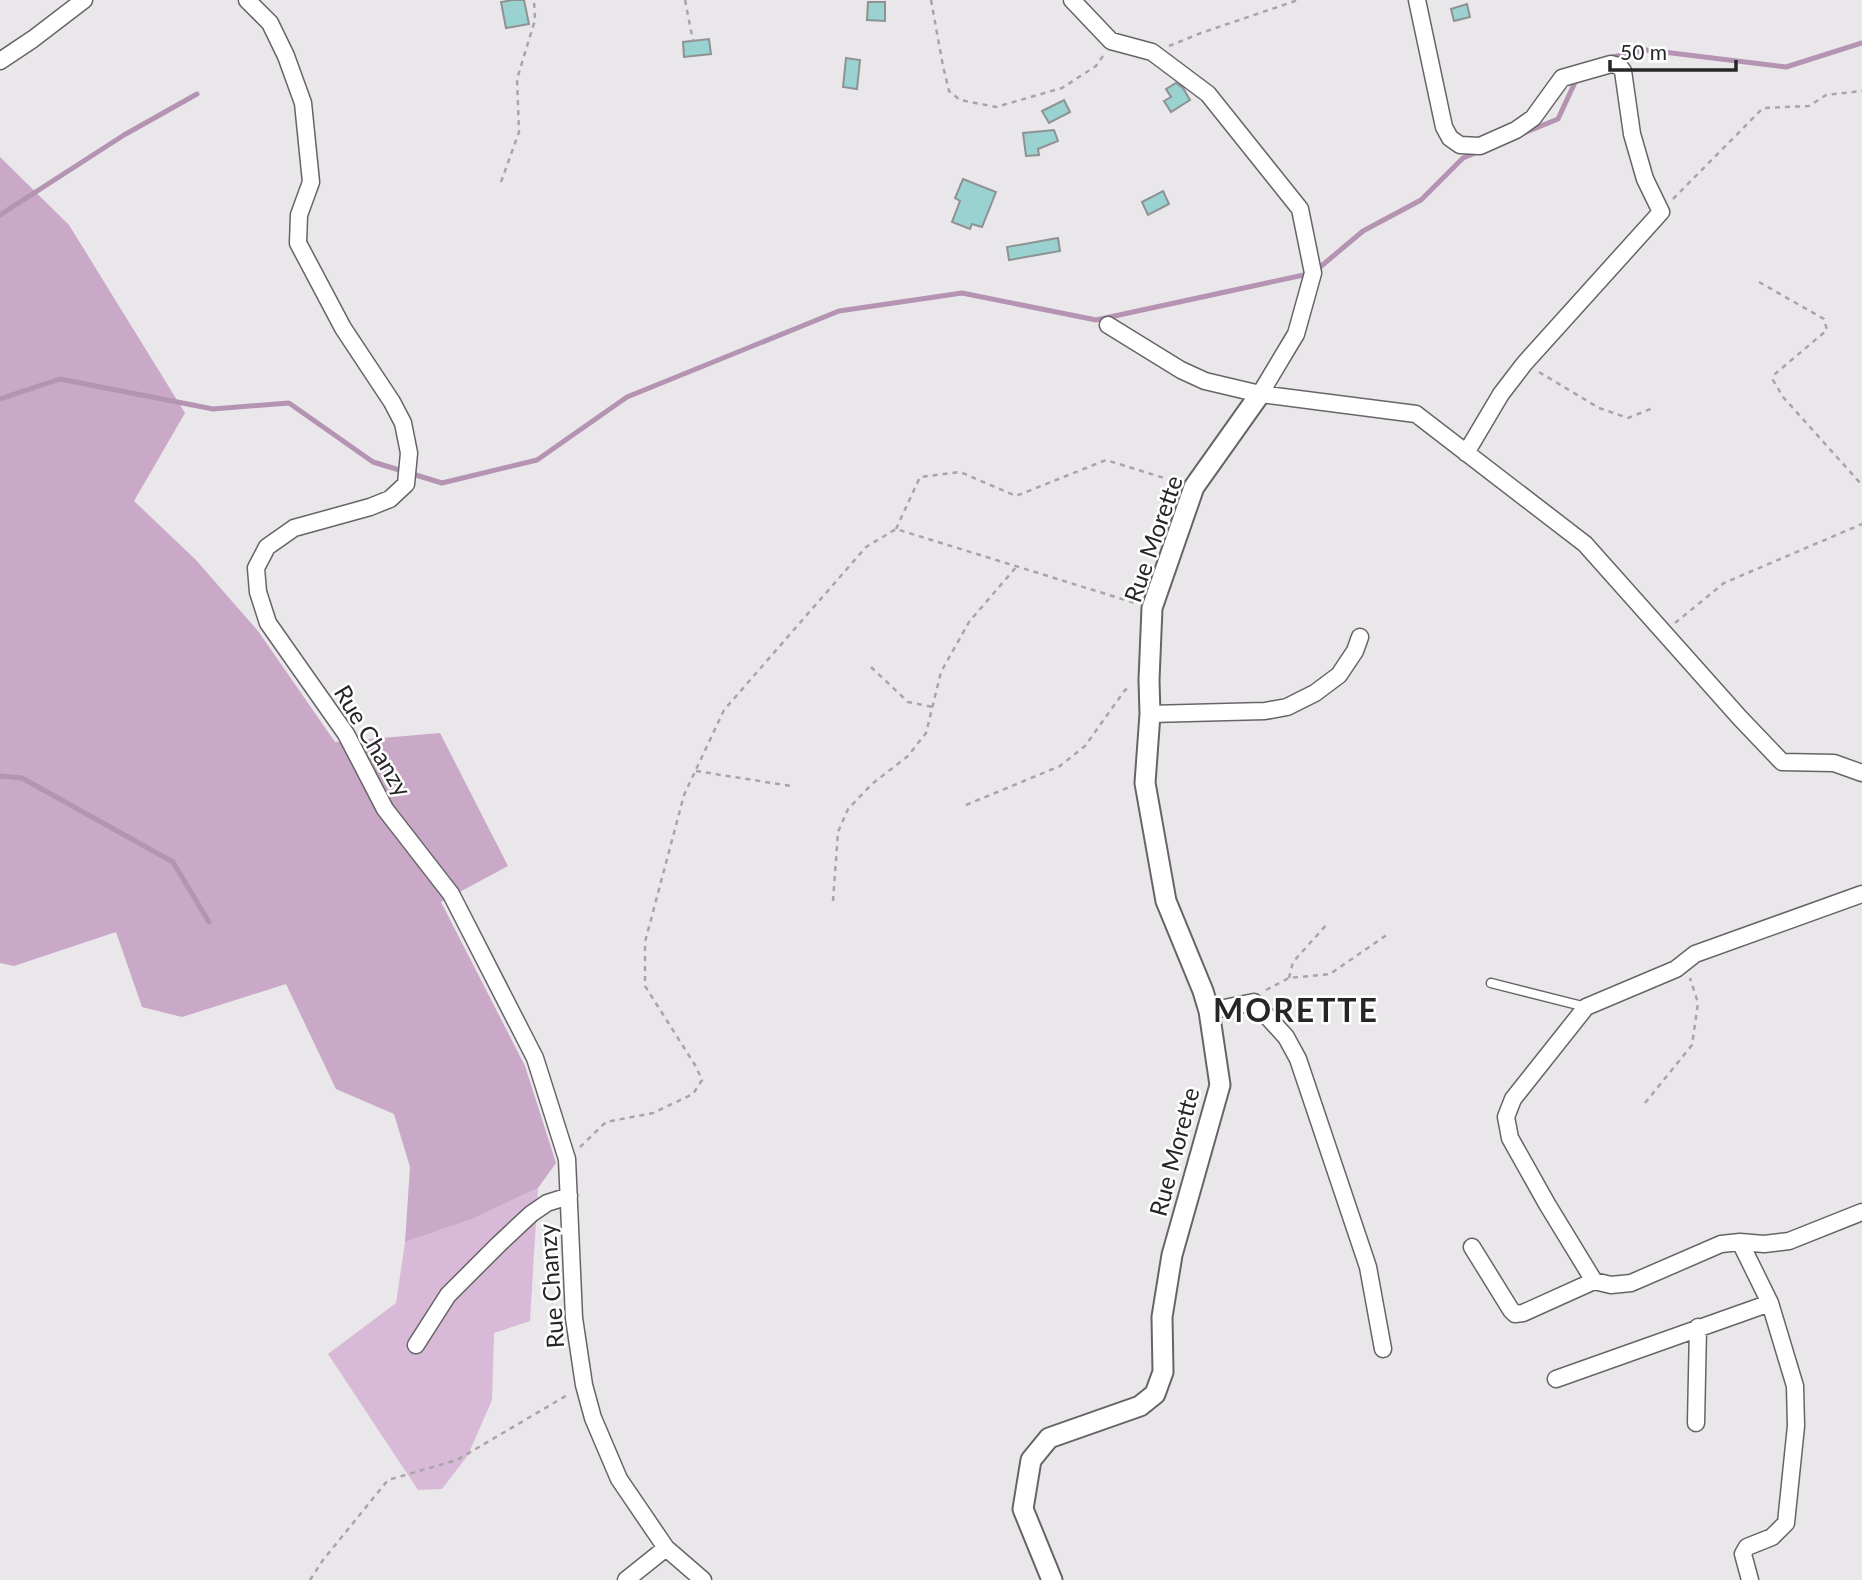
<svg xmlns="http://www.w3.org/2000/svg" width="1862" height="1580" font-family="Lato,sans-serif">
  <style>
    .green { fill: #d8b9d7 }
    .forest { fill: #c9a8c8 }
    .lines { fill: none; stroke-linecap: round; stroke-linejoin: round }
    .stream { stroke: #b493b3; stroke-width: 5 }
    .building { fill: #99d2d1; stroke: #8e9292; stroke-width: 2 }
    .service-casing { stroke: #676467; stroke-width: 11 }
    .minor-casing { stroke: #676467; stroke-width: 19 }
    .tertiary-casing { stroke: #676467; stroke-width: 23 }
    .path { stroke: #a7a5a7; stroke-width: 2.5; stroke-dasharray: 5 5; stroke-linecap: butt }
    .service { stroke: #fff; stroke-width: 8 }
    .minor { stroke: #fff; stroke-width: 16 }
    .tertiary { stroke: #fff; stroke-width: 19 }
    .labels { text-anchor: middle; stroke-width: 5; stroke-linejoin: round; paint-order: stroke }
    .street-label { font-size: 24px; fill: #272627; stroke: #fff }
    .district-label { font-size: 32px; font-weight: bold; letter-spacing: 2px; fill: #272627; stroke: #fff }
  </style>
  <rect width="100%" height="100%" fill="#eae7ea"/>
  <path class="green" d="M538 1188 530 1321 494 1333 492 1400 468 1455 442 1489 418 1490 328 1354 396 1303 405 1242 472 1219Z"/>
  <path class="forest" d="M0 157 69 225 185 413 134 501 196 560 258 631 335 742 440 733 508 866 441 902 525 1066 556 1163 538 1188 472 1219 405 1242 410 1167 394 1114 336 1089 286 984 182 1017 142 1007 116 932 14 966 0 963Z"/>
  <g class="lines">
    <path class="stream" d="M1608 58 1647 50 1786 67 1862 43
      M1524 133 1558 119 1577 78
      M0 215 124 135 197 94
      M0 399 60 379 213 409 289 403 373 462 442 483 537 460 627 397 839 311 962 293 1096 320 1313 273 1363 231 1421 200 1463 158 1480 151
      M0 776 22 778 173 862 209 922"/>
  </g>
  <path class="building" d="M513 0H524L529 24 506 28 501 2Z
    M868 2H885V21L867 20Z
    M1467 4 1470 17 1454 21 1451 9Z
    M709 39 711 54 684 57 683 42Z
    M846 58 860 60 857 89 843 87Z
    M1176 83 1183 88 1190 100 1171 112 1164 101 1171 97 1166 89Z
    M1064 100 1070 112 1049 123 1042 111Z
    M1054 130 1058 141 1038 149 1039 155 1026 156 1023 133Z
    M963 179 996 192 982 227 972 224 970 229 952 222 960 201 955 198Z
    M1163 191 1169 204 1148 215 1142 202Z
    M1058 238 1060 251 1009 260 1007 247Z"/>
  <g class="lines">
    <defs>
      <path id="service" d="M1491 983 1586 1007"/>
      <path id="minor" d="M247 0 270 23 286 56 303 103 311 182 299 215 298 243 343 328 392 402 403 423 409 453 406 484 390 499 370 507 294 528 267 547 256 568 258 592 268 623 346 734 385 809 451 894 535 1058 567 1159 574 1318 584 1385 593 1418 619 1479 666 1548 703 1580
        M1072 0 1111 41 1152 52 1208 94 1300 209 1313 273 1296 334 1260 394 1416 414 1585 544 1740 718 1782 762 1834 763 1862 773
        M1417 0 1444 127 1450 138 1460 145 1480 146 1516 130 1533 118 1562 78 1611 64 1619 66 1623 71 1632 134 1645 179 1661 212 1524 364 1501 394 1466 453
        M0 61 33 39 84 0
        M1108 325 1181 370 1205 381 1260 394
        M1150 714 1265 711 1287 707 1315 693 1339 675 1355 651 1360 637
        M1862 894 1695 954 1676 969 1586 1007 1513 1099 1506 1117 1510 1138 1547 1204 1594 1281 1611 1285 1631 1283 1721 1244 1740 1242 1764 1244 1789 1241 1862 1212
        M1209 1011 1254 1002 1286 1037 1298 1059 1368 1267 1383 1349
        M1740 1242 1770 1303 1795 1386 1796 1426 1786 1523 1772 1537 1747 1547 1743 1554 1750 1580
        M1472 1247 1511 1310 1515 1314 1523 1313 1594 1281
        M416 1345 448 1295 499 1244 531 1214 547 1203 569 1196
        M1556 1379 1770 1303
        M1696 1423 1698 1327
        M626 1580 666 1548"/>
      <path id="tertiary" d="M1052 1580 1023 1509 1031 1460 1049 1438 1140 1406 1155 1394 1163 1372 1162 1317 1172 1255 1220 1085 1209 1011 1203 991 1166 901 1145 783 1150 714 1149 680 1152 608 1194 487 1260 394"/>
    </defs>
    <use href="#service" class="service-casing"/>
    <use href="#minor" class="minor-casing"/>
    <use href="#tertiary" class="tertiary-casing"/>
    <path class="path" d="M685 0 693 41
      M931 0 943 66 949 91 960 100 996 107 1062 88 1096 66 1103 56
      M1169 46 1201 33 1298 0
      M501 182 519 132 517 79 535 20 534 0
      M1673 199 1763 108 1809 106 1826 95 1862 91
      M1759 282 1824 319 1827 330 1775 374 1773 380 1783 397 1862 485
      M1539 372 1599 408 1628 418 1653 408
      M896 529 920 477 960 472 1016 496 1106 460 1177 482
      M1675 623 1724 583 1862 524
      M871 667 908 702 933 707
      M696 771 791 786
      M966 805 1060 766 1085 746 1125 690 1130 688
      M833 901 838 832 848 809 872 784 908 756 926 733 941 672 969 622 1017 566
      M1289 978 1293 962 1328 923
      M1266 990 1289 978 1330 974 1388 934
      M1645 1103 1692 1045 1698 1003 1690 978
      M580 1147 606 1122 653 1113 693 1094 702 1080 695 1065 645 986V942L684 795 724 710 866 547 896 529 1135 603
      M310 1580 323 1560 388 1480 457 1460 569 1394"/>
    <use href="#service" class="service"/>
    <use href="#minor" class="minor"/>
    <use href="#tertiary" class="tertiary"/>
  </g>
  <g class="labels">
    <g class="street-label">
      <text transform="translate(1154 539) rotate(-71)" y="8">Rue Morette</text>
      <text transform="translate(372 741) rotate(59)" y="8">Rue Chanzy</text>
      <text transform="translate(1175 1152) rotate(-75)" y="8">Rue Morette</text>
      <text transform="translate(552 1286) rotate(-94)" y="8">Rue Chanzy</text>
    </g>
    <g class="district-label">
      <text x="1296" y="1022">MORETTE</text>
    </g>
  </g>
  <path d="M1610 60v10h126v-10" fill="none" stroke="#272627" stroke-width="3.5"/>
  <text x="1620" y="60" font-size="21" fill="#272627" stroke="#ffffff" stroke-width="5" paint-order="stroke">50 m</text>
</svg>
